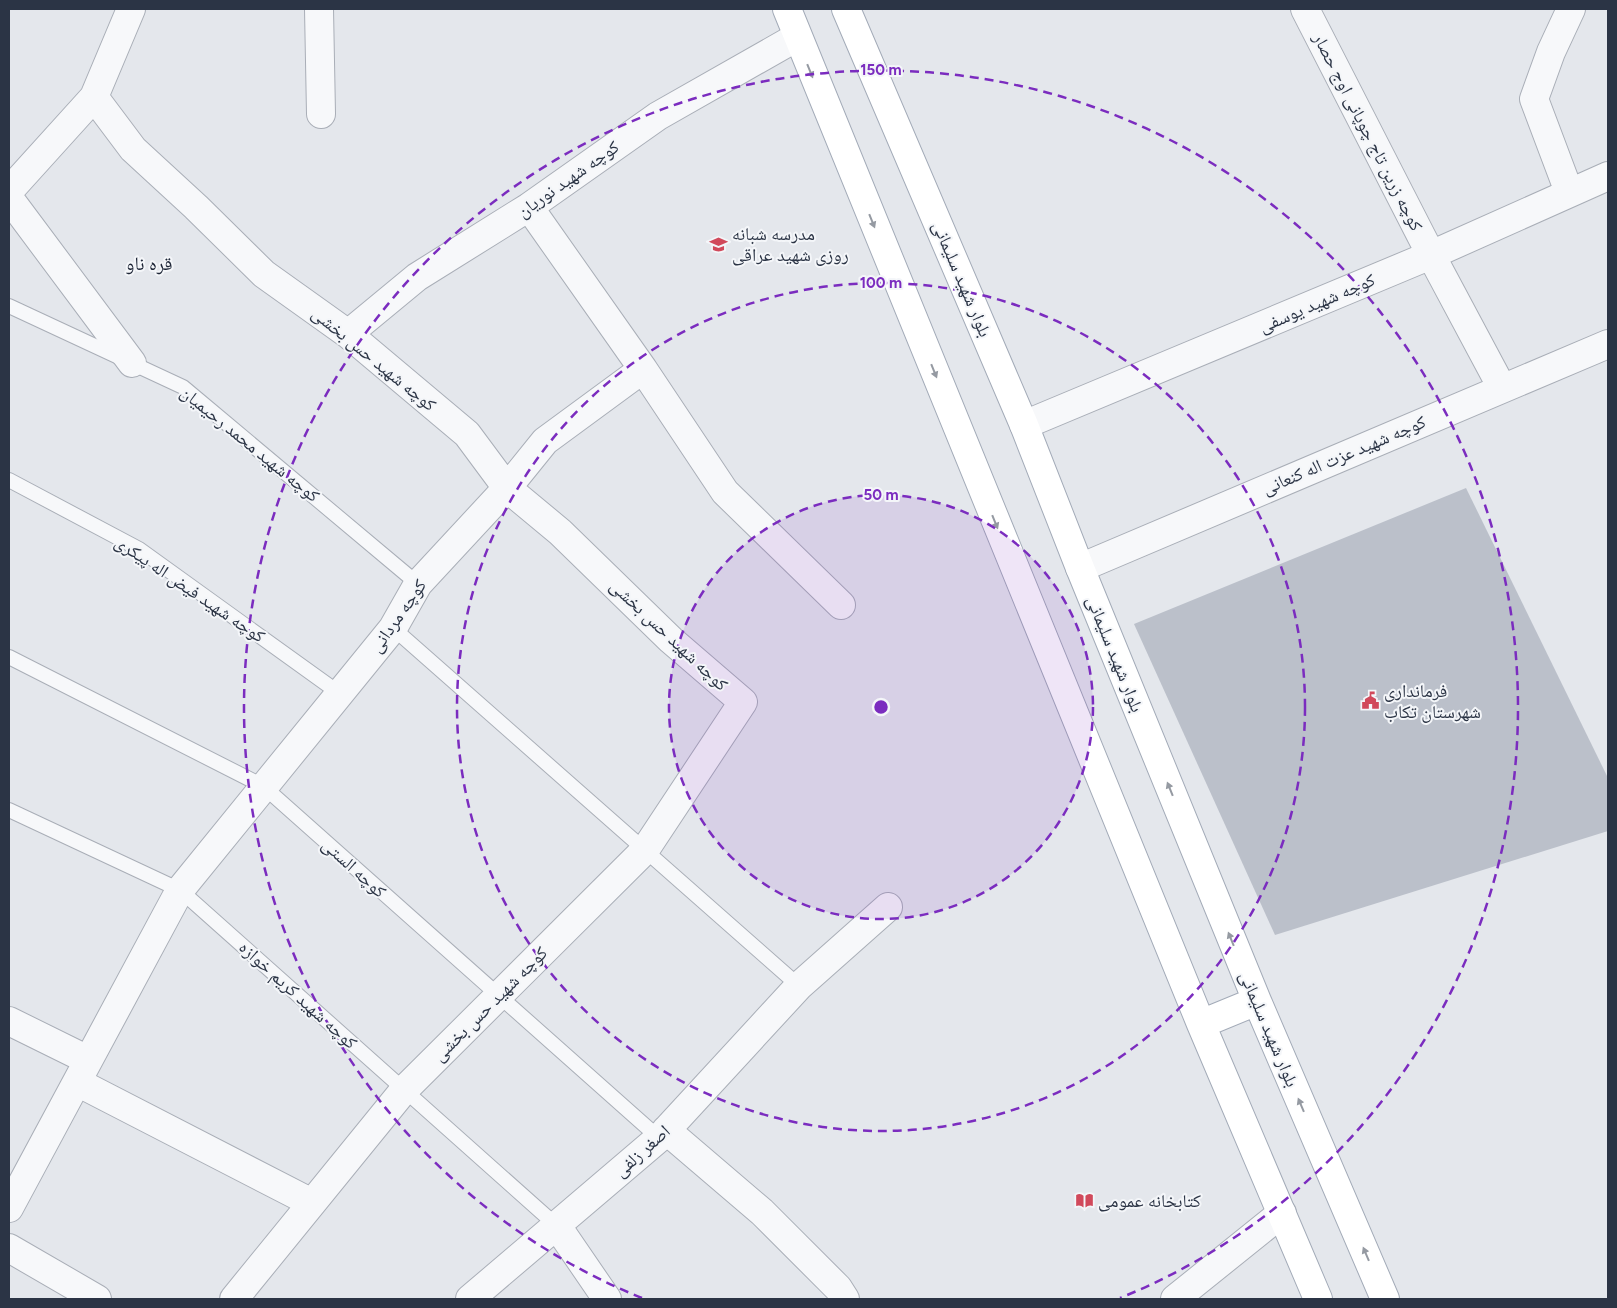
<svg xmlns="http://www.w3.org/2000/svg" width="1617" height="1308" font-family="Figtree,'Noto Naskh Arabic',sans-serif">
  <style>
    .building { fill: #bbc0ca }
    .lines { fill: none; stroke-linecap: round; stroke-linejoin: round }
    .lane-casing { stroke: #a9aeb7; stroke-width: 16 }
    .street-casing { stroke: #a9aeb7; stroke-width: 30 }
    .primary-casing { stroke: #a3abb8; stroke-width: 30 }
    .lane { stroke: #f7f8fa; stroke-width: 14 }
    .street { stroke: #f7f8fa; stroke-width: 28 }
    .primary { stroke: #fff; stroke-width: 28 }
    .oneway { fill: #959aa2 }
    .ring { fill: none; stroke: #7b2cbf; stroke-width: 2.5; stroke-dasharray: 9 6 }
    .labels { text-anchor: middle; stroke-width: 4; stroke-linejoin: round; paint-order: stroke }
    .street-label { font-size: 18px; fill: #2b3445; stroke: #f4f6f9 }
    .poi-label { font-size: 18px; fill: #2b3445; stroke: #f4f6f9; text-anchor: start }
    .neighbourhood-label { font-size: 19px; fill: #1d2536; stroke: #f4f6f9 }
    .centre { fill: #7b2cbf; stroke: #f4f6f9; stroke-width: 2.5 }
    .ring-label { font-size: 15px; text-anchor: middle; font-weight: bold; fill: #7b2cbf; stroke: #f4f6f9; stroke-width: 4; stroke-linejoin: round; paint-order: stroke }
  </style>
  <rect width="100%" height="100%" fill="#e4e7ec"/>
  <path class="building" d="M1466 488 1608 778V831L1275 935 1134 624Z"/>
  <g class="lines">
    <defs>
      <path id="lane" d="M9 306 183 387 418 584
        M9 480 139 549 339 693
        M393 628 799 986
        M9 657 263 786 659 1138
        M9 810 180 890 557 1226"/>
      <path id="street" d="M131 9 94 97 133 149 196 207 264 274 348 334 467 434 507 488 560 532 671 640 743 702 645 850 404 1090 234 1299
        M319 9 321 114
        M1305 9 1431 255 1502 388
        M9 191 94 97
        M1569 192 1534 99 1551 52 1571 9
        M9 198 132 363
        M529 207 643 369 725 492 841 605
        M348 334 417 277 529 207 658 116 797 37
        M1024 425 1431 255 1608 176
        M1080 568 1608 344
        M9 1021 88 1060
        M77 1082 312 1203
        M666 1130 762 1212 838 1288 845 1299
        M9 1208 180 890 393 628 418 584 507 488 545 441 643 369
        M557 1226 607 1299
        M9 1248 97 1299
        M470 1299 659 1138 799 986 888 907
        M1175 1299 1282 1213"/>
      <path id="primary" d="M787 9 1201 1024 1318 1299
        M846 9 1024 425 1080 568 1257 1001 1385 1299
        M1201 1024 1257 1001"/>
    </defs>
    <use href="#lane" class="lane-casing"/>
    <use href="#street" class="street-casing"/>
    <use href="#primary" class="primary-casing"/>
    <use href="#lane" class="lane"/>
    <use href="#street" class="street"/>
    <use href="#primary" class="primary"/>
  </g>
  <defs><path id="oneway-solid" d="M-6-.8H1V-3.2L6.5 0L1 3.2V.8H-6Z" transform="scale(1.25)"/></defs>
  <g class="oneway">
    <use href="#oneway-solid" transform="translate(810 71) rotate(68)"/>
    <use href="#oneway-solid" transform="translate(872 221) rotate(68)"/>
    <use href="#oneway-solid" transform="translate(934 371) rotate(68)"/>
    <use href="#oneway-solid" transform="translate(995 522) rotate(68)"/>
    <use href="#oneway-solid" transform="translate(1170 789) rotate(-112)"/>
    <use href="#oneway-solid" transform="translate(1231 939) rotate(-112)"/>
    <use href="#oneway-solid" transform="translate(1301 1105) rotate(-113)"/>
    <use href="#oneway-solid" transform="translate(1366 1254) rotate(-113)"/>
  </g>
  <circle cx="881" cy="707" r="212" fill="#7b2cbf" fill-opacity=".12"/>
  <g class="ring">
    <circle cx="881" cy="707" r="212"/>
    <circle cx="881" cy="707" r="424"/>
    <path d="M642 1298A637 637 0 1 1 1120 1298"/>
  </g>
  <defs>
    <symbol id="school-bare" viewBox="-9 -9 18 18"><path d="M0-5L7-2L0 1L-7-2ZM-4 1L0 2.5L4 1V4Q0 6-4 4Z" fill="#d1495b" stroke="#f4f6f9" stroke-width="2.5" paint-order="stroke"/></symbol>
    <symbol id="civic-bare" viewBox="-9 -9 18 18"><path d="M-.6-6.5H3V-4.5H.6V-3L4-1V1h2V6H-6V1h2V-1L-.6-3ZM-1.2 2.5V6h2.4V2.5Z" fill="#d1495b" stroke="#f4f6f9" stroke-width="2.5" paint-order="stroke"/></symbol>
    <symbol id="library-bare" viewBox="-9 -9 18 18"><path d="M-6-4Q-3-5.5-.7-3.5V5Q-3 3-6 4ZM6-4Q3-5.5 .7-3.5V5Q3 3 6 4Z" fill="#d1495b" stroke="#f4f6f9" stroke-width="2.5" paint-order="stroke"/></symbol>
  </defs>
  <g fill-rule="evenodd">
    <use href="#school-bare" x="706" y="232" width="25" height="25"/>
    <use href="#civic-bare" x="1358" y="688" width="25" height="25"/>
    <use href="#library-bare" x="1072" y="1188" width="25" height="25"/>
  </g>
  <g class="labels">
    <g class="street-label">
      <text transform="translate(1368 132) rotate(63)" y="6">کوچه زرین تاج چوپانی اوج حصار</text>
      <text transform="translate(568 179) rotate(-35)" y="6">کوچه شهید نوریان</text>
      <text transform="translate(962 279) rotate(67)" y="6">بلوار شهید سلیمانی</text>
      <text transform="translate(1317 303) rotate(-23)" y="6">کوچه شهید یوسفی</text>
      <text transform="translate(374 359) rotate(39)" y="6">کوچه شهید حس بخشی</text>
      <text transform="translate(250 444) rotate(39)" y="6">کوچه شهید محمد رحیمیان</text>
      <text transform="translate(1344 455) rotate(-23)" y="6">کوچه شهید عزت اله کنعانی</text>
      <text transform="translate(190 589) rotate(34)" y="6">کوچه شهید فیض اله پیکری</text>
      <text transform="translate(398 616) rotate(-55)" y="6">کوچه مردانی</text>
      <text transform="translate(669 635) rotate(43)" y="6">کوچه شهید حس بخشی</text>
      <text transform="translate(1115 654) rotate(68)" y="6">بلوار شهید سلیمانی</text>
      <text transform="translate(354 868) rotate(42)" y="6">کوچه الستی</text>
      <text transform="translate(298 995) rotate(42)" y="6">کوچه شهید کریم خوازه</text>
      <text transform="translate(490 1004) rotate(-45)" y="6">کوچه شهید حس بخشی</text>
      <text transform="translate(1269 1029) rotate(67)" y="6">بلوار شهید سلیمانی</text>
      <text transform="translate(642 1151) rotate(-42)" y="6">اصغر زلفی</text>
    </g>
    <g class="poi-label">
      <text x="732" y="240">مدرسه شبانه<tspan x="732" dy="21">روزی شهید عراقی</tspan></text>
      <text x="1384" y="697">فرمانداری<tspan x="1384" dy="21">شهرستان تکاب</tspan></text>
      <text x="1098" y="1207">کتابخانه عمومی</text>
    </g>
    <g class="neighbourhood-label">
      <text x="149" y="270">قره ناو</text>
    </g>
  </g>
  <circle cx="881" cy="707" r="8" class="centre"/>
  <g class="ring-label">
    <text x="881" y="75">150 m</text>
    <text x="881" y="288">100 m</text>
    <text x="881" y="500">50 m</text>
  </g>
  <rect width="1617" height="1308" fill="none" stroke="#2b3445" stroke-width="20"/>
</svg>
